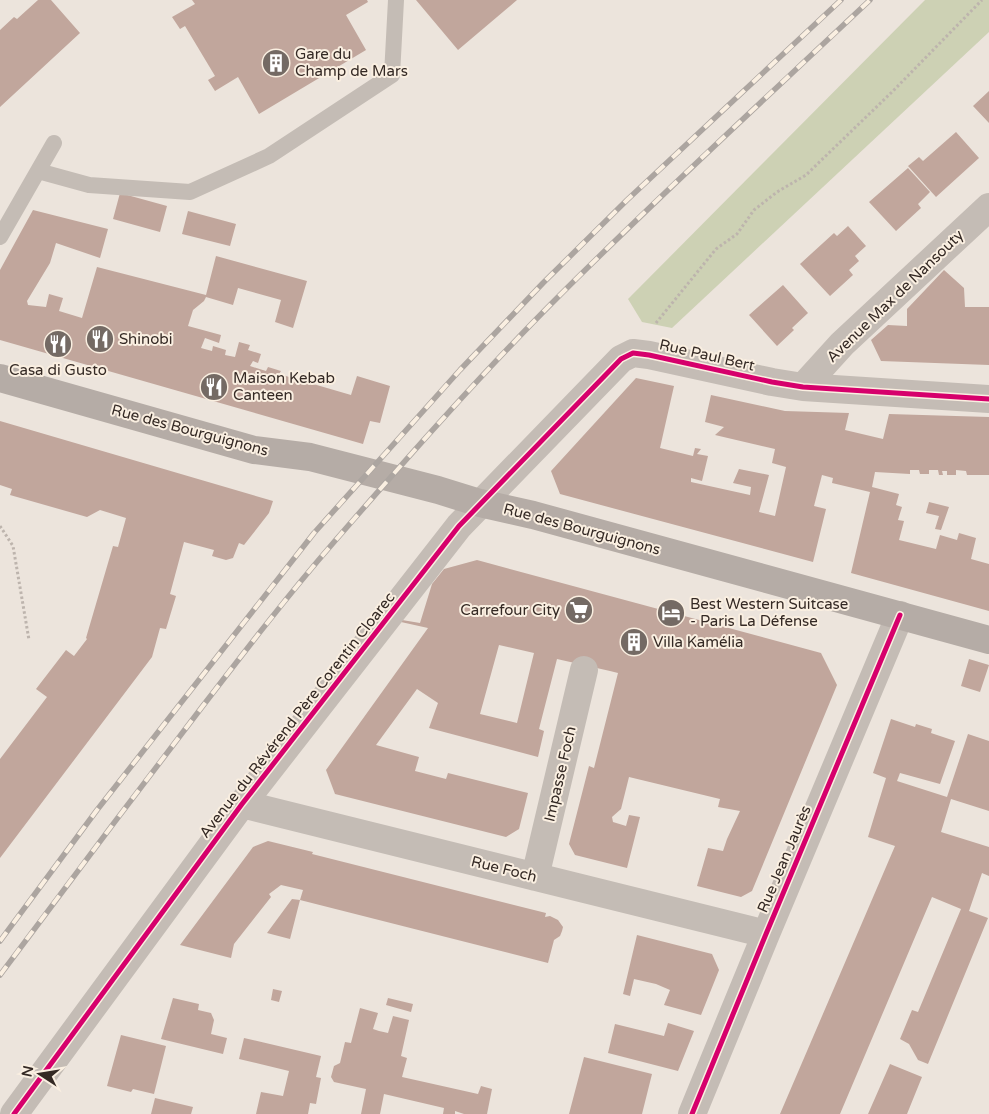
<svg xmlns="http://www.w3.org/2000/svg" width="989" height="1114" font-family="'Varela Round',sans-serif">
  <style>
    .green { fill: #cdd1b4 }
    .building { fill: #c1a69c; fill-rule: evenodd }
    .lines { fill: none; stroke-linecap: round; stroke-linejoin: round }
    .path { stroke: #bdb4ad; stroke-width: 3; stroke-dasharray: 2.5 2.5; stroke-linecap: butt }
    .service { stroke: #c4bcb5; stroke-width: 16 }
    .minor { stroke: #c4bcb5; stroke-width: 28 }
    .secondary { stroke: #b5aca6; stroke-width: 28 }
    .rail-casing { stroke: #aca5a0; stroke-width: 5.5 }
    .rail { stroke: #faefe1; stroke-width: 4; stroke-dasharray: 11; stroke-linecap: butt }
    .cycleway-casing { stroke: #faefe1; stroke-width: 8 }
    .cycleway { stroke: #d6006c; stroke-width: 5 }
    .labels { text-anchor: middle; stroke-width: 4; stroke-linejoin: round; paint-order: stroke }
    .poi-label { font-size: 15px; fill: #342924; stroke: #faefe1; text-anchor: start }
    .street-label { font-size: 15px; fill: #342924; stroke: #faefe1 }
  </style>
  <rect width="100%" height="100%" fill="#ece4dc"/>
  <path class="green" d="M925 0H989V32L672 328 642 322 628 299Z"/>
  <path class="building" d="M38 0H51L80 33 0 107V30L14 17 17 19Z
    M192 0H367L368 2 346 15 366 50 259 114 238 77 215 91 208 80 215 76 185 26 180 29 172 17 195 4Z
    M416 0H517L458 50Z
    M989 91V123L973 106Z
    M956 132 979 158 936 197 908 166 919 157 923 161Z
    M908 168 930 192 918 204 921 208 896 231 869 202Z
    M120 193 167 206 160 232 113 219Z
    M33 210 108 229 100 258 56 243 50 263 27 301 28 305 46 307 49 294 63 298 59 311 82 318 97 267 206 295 216 256 307 281 293 328 275 322 281 300 238 288 233 305 206 297 204 301 193 310 188 326 221 335 219 343 205 338 201 348 212 351 213 346 226 350 225 355 235 357 239 342 250 345 248 350 261 354 258 363 253 361 250 366 266 371 268 367 281 371 279 374 351 395 357 376 390 386 380 423 370 421 363 444 0 340V270Z
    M188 211 236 224 230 246 182 234Z
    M848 226 866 246 855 256 859 261 849 270 853 275 830 296 800 264 834 233 837 236Z
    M944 270 964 288 965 307H989V365L881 361 871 340 888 325 907 326V309Z
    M783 285 808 313 792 328 794 330 777 346 749 315Z
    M636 378 674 386 660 448 693 456 695 448 701 449 697 454 708 456 702 481 691 478V482L750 495 751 487 733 483 739 469 769 475 759 512 775 516 786 467 772 463 775 449 715 435 724 427 705 422 711 395 785 411 849 413 845 430 883 439 889 414 989 417V475H967L966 471 956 470V475H947V471H942L943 475H939L938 470H929V474H920L919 470H910V474L875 472 872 487 899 494 896 505 902 507 898 520 904 521 899 540 936 549 940 535 957 540 959 533 976 538 971 559 989 564V611L851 573 870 492 832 483 833 478 822 475 814 506 826 509 813 562 560 494 551 471Z
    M0 421 273 501 269 513 244 545 239 543 233 558 226 560 212 556 214 550 184 542 170 594 176 596 166 629 160 628 152 657 0 858V759L47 697 36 689 66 650 74 656 87 639 86 638 113 546 118 547 126 518 100 510 87 517 10 495 12 489 0 485Z
    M929 502 949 507 941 530 935 529 939 516 926 513Z
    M477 560 821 653 837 685 752 891 741 897 697 886 708 848 723 851 727 839 740 811 718 807 720 799 629 777 621 809 612 817 613 822 626 826 629 815 640 817 627 868 575 855 569 844 589 766 594 768 618 673 610 671 557 659 539 729 544 731 538 757 429 728 438 703 417 689 376 745 419 757 415 771 446 779 448 773 528 793 519 829 506 837 335 794 326 770 428 628 401 622 402 620 420 623 432 584 444 569ZM499 645 534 653 517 723 480 714Z
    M969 659 989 665 980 692 961 686Z
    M891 719 915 727 916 724 932 729 931 733 955 741 940 784 900 773 897 781 947 797 968 734 989 741V811L951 799 941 832 989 847V876L982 873 969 911 988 918 928 1064 918 1060 909 1044 900 1039 912 1010 918 1012 961 909 932 897 840 1114H780L895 846 868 837 886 778 873 773Z
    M268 841 313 852 312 854 546 913 545 917 550 916 558 920 563 927 562 931 560 936 554 940 548 963 300 900 303 890 281 885 269 894 271 897 234 944 231 958 180 945 253 847Z
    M292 899 300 900 290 939 267 933Z
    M637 935 712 954 719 970 701 1015 664 1005 670 990 656 984 634 979 630 996 623 994Z
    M273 989 282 991 279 1002 271 1000Z
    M173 998 199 1004 198 1010 211 1013 214 1020 211 1034 227 1038 223 1054 161 1039Z
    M388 998 413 1004 411 1012 386 1005Z
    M360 1008 378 1013 373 1029 379 1031 388 1033 393 1016 409 1020 401 1056 407 1058 402 1077 478 1094 481 1086 492 1089 487 1114H464L455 1111V1114H443L444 1108 384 1094 380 1114H361L366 1089 334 1082 331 1077 334 1066 340 1063 345 1042 351 1043Z
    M668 1023 694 1031 678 1071 608 1053 615 1024 664 1036Z
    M121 1035 166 1046 154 1094 133 1089 131 1092 107 1086Z
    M244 1038 321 1056 316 1077 321 1078 316 1104 310 1103 308 1114H256L261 1092 283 1096 289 1071 239 1059Z
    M584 1057 652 1074 642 1114H569Z
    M890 1064 922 1077 907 1114H868Z
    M155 1098 193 1107 191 1114H151Z"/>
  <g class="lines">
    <path class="path" d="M656 323 716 249 737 234 754 210 777 192 806 175 893 91 982 0
      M0 526 13 546 29 640"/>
    <path class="service" d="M38 171 89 185 190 192 269 156 392 75 396 0
      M0 237 54 143"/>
    <path class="minor" d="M803 387 842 344 989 207
      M242 804 766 934
      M535 877 584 670
      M14 1114 242 804 459 526 621 359 633 353 649 355 772 382 803 387 989 399
      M692 1114 766 934 900 615"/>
    <path class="secondary" d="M0 378 254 450 310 457 438 490 480 503 533 515 989 640"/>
    <defs>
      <path id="rail" d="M0 941 97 810 314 533 460 370 543 283 627 200 841 0
        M0 975C67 885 134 796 202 707 245 651 288 595 334 542 407 458 481 374 560 295 661 194 766 98 870 0"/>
    </defs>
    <use href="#rail" class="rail-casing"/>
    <use href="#rail" class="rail"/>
    <defs>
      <path id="cycleway" d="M14 1114 242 804 459 526 621 359 633 353 649 355 772 382 803 387 989 399
        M692 1114 766 934 900 615"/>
    </defs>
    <use href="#cycleway" class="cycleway-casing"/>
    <use href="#cycleway" class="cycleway"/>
  </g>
  <defs>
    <symbol id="building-disc" viewBox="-11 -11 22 22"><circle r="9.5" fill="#746a64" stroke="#faefe1"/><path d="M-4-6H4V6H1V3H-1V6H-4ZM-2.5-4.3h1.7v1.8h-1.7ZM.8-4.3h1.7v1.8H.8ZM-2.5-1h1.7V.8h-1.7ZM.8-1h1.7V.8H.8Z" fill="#fff"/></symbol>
    <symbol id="restaurant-disc" viewBox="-11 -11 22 22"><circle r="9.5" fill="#746a64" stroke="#faefe1"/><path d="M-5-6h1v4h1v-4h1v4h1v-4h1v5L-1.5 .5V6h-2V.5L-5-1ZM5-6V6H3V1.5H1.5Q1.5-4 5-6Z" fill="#fff"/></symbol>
    <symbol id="supermarket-disc" viewBox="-11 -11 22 22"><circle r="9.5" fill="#746a64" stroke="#faefe1"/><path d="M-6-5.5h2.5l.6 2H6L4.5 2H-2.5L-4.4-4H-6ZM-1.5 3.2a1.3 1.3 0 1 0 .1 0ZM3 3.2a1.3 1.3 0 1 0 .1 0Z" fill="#fff"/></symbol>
    <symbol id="hotel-disc" viewBox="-11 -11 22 22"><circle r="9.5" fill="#746a64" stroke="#faefe1"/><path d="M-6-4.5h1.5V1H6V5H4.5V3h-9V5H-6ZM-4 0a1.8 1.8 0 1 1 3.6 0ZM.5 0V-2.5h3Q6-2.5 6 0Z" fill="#fff"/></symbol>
  </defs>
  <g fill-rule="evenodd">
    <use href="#building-disc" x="260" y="47" width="32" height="32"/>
    <use href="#restaurant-disc" x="84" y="323" width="32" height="32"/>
    <use href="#restaurant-disc" x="42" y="328" width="32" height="32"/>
    <use href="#restaurant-disc" x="198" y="371" width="32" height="32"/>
    <use href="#supermarket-disc" x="563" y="594" width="32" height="32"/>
    <use href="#hotel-disc" x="655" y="597" width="32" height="32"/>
    <use href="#building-disc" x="618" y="626" width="32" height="32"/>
  </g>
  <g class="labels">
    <g class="poi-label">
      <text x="295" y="59">Gare du<tspan x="295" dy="17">Champ de Mars</tspan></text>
      <text x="119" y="344">Shinobi</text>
      <text x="58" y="375" text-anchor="middle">Casa di Gusto</text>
      <text x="233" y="383">Maison Kebab<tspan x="233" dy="17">Canteen</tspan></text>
      <text x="690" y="609">Best Western Suitcase<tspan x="690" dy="17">- Paris La Défense</tspan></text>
      <text x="560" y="615" text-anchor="end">Carrefour City</text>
      <text x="653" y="647">Villa Kamélia</text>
    </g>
    <g class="street-label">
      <text transform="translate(895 296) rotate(-44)" y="5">Avenue Max de Nansouty</text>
      <text transform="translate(707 355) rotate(13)" y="5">Rue Paul Bert</text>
      <text transform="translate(190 430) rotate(15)" y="5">Rue des Bourguignons</text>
      <text transform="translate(582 529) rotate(15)" y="5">Rue des Bourguignons</text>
      <text transform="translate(297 715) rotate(-52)" y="5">Avenue du Révérend Père Corentin Cloarec</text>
      <text transform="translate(560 774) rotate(-77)" y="5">Impasse Foch</text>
      <text transform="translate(784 859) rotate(-67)" y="5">Rue Jean Jaurès</text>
      <text transform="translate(504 869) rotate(14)" y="5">Rue Foch</text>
    </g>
  </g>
  <g transform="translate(40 1074) rotate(282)" stroke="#faefe1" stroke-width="4" paint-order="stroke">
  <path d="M0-4L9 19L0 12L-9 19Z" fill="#342924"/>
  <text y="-8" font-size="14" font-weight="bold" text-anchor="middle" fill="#342924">N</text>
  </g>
</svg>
